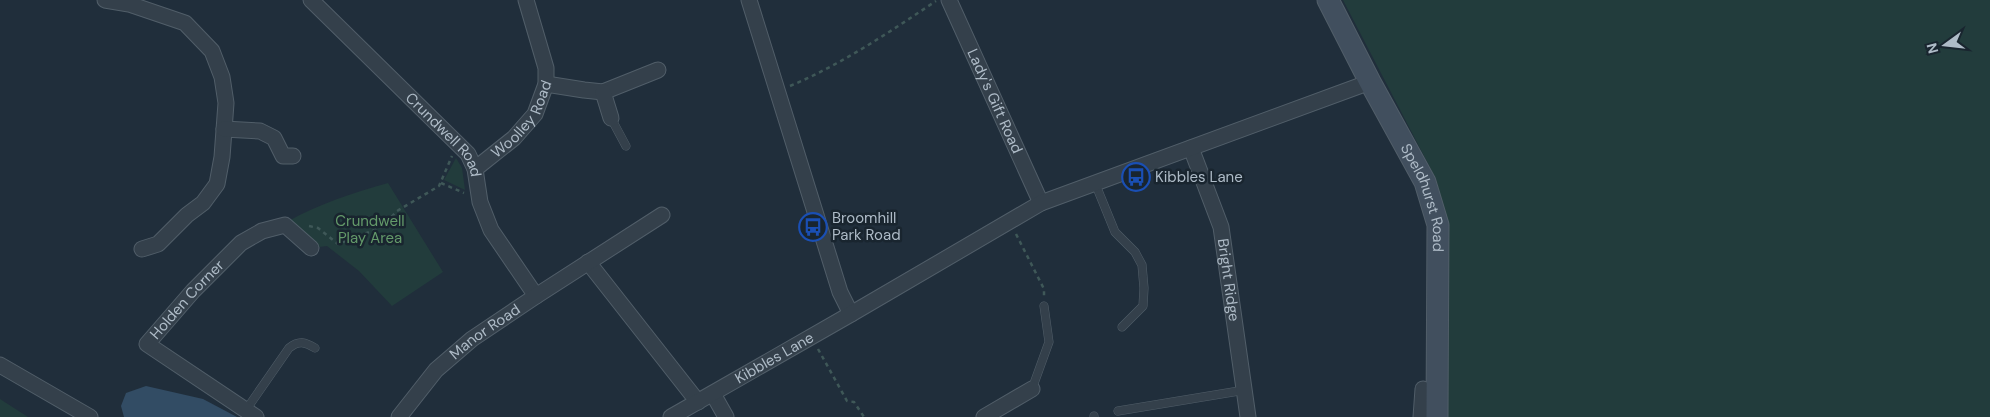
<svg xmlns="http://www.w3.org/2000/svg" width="1990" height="417" font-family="'DM Sans',sans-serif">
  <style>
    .green { fill: #223c3c }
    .water { fill: #324c64 }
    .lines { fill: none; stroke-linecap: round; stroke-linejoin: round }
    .lane-casing { stroke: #515e69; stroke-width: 9 }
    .street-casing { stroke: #515e69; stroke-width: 17 }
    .secondary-casing { stroke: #515e69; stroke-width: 23 }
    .path { stroke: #3f5858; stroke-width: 2.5; stroke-dasharray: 4 4; stroke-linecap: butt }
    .lane { stroke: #34404b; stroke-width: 8 }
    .street { stroke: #34404b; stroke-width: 15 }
    .secondary { stroke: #414f5e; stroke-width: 21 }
    .labels { text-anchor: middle; stroke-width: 5; stroke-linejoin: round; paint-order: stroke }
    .street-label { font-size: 15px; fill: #aebbc7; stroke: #19252f }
    .poi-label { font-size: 15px; fill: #aebbc7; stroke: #19252f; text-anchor: start }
    .park-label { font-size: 15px; fill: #649a6a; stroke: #19252f }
  </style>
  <rect width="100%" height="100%" fill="#202e3b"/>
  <path class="green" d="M1343 0H1990V417H1448L1447 223 1436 179Z
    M456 158 462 168 465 190 444 180Z
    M388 183 443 272 392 306 359 271 327 246 311 248 287 222C318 204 353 193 388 183Z
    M0 399 28 417H0Z"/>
  <path class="water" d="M146 386 203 399 237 417H124L121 406 126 393Z"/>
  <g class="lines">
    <defs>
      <path id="lane" d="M611 118 626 146
        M1095 183 1115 232 1135 252 1142 265 1144 288 1143 306 1122 327
        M1032 389 1049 342 1044 306
        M246 410 289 348C299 340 305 342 315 348
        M1118 411 1245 390
        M1094 416V417"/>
      <g id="street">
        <path d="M105 0 129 4 185 23 212 51 222 77 226 103 222 157 217 184 203 203 187 215 158 244 142 249"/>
        <path id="s1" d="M311 0 468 154 475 169 480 202 491 230 536 296"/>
        <path d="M749 0 840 292 851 314"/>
        <path id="s2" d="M949 0 1041 203"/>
        <path d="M546 84 584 90 603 92 658 70"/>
        <path d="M603 92 611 118"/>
        <path d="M224 129 260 131 274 138 283 156H293"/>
        <path id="s3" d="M1191 148 1221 227 1248 417"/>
        <path id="s4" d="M475 169 514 138 535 114 546 84V68L526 0"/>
        <path d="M588 262 698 402"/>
        <path d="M0 365 90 417"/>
        <path d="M713 394 726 417"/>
        <path id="s5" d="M256 417 147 344 193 291 241 243 262 231 285 225 311 248"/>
        <path id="s6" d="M399 417 436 370 472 339 536 296 662 215"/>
        <path id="s7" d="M671 417 851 314 1041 203 1370 82"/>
        <path d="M984 417 1032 389"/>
        <path d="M1421 417 1423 389"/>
      </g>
      <g id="secondary">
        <path id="s8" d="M1328 0 1370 82 1425 182 1438 225 1437 417"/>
      </g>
    </defs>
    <use href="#lane" class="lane-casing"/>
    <use href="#street" class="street-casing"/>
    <use href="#secondary" class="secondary-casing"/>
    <path class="path" d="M790 86C842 64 888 33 936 1
      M441 183 464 193
      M309 226 318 228 338 244 382 227 397 211 439 186 452 156
      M1016 234 1044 289V297
      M818 349 847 401 854 402 864 417"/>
    <use href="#lane" class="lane"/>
    <use href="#street" class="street"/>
    <use href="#secondary" class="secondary"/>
  </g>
  <defs>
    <symbol id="bus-ring" viewBox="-11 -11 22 22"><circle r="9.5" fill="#19252f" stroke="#1a4fb4" stroke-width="1.5"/><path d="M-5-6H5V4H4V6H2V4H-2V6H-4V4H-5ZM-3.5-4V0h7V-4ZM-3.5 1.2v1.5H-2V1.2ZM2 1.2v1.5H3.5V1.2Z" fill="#1a4fb4"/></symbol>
  </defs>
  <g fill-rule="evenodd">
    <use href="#bus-ring" x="1120" y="161" width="32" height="32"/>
    <use href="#bus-ring" x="797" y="211" width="32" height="32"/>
  </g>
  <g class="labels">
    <g class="street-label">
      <text dy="5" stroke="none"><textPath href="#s2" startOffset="111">Lady's Gift Road</textPath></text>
      <text dy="5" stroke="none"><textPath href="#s4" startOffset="70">Woolley Road</textPath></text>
      <text dy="5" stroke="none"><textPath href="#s1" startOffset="190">Crundwell Road</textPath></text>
      <text dy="5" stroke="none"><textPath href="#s8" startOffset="221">Speldhurst Road</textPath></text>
      <text dy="5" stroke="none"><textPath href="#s3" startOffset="138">Bright Ridge</textPath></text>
      <text dy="5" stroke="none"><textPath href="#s5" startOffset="191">Holden Corner</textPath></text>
      <text dy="5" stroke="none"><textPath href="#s6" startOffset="122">Manor Road</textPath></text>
      <text dy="5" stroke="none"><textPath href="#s7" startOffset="119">Kibbles Lane</textPath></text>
    </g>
    <g class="poi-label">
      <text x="1155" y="182">Kibbles Lane</text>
      <text x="832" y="223">Broomhill<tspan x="832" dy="17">Park Road</tspan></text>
    </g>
    <g class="park-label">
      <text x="370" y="226">Crundwell<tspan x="370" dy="17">Play Area</tspan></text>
    </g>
  </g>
  <g transform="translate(1945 45) rotate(255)" stroke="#19252f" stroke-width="4" paint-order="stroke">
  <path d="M0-4L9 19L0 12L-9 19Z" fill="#aebbc7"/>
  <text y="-8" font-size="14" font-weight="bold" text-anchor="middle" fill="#aebbc7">N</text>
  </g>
</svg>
